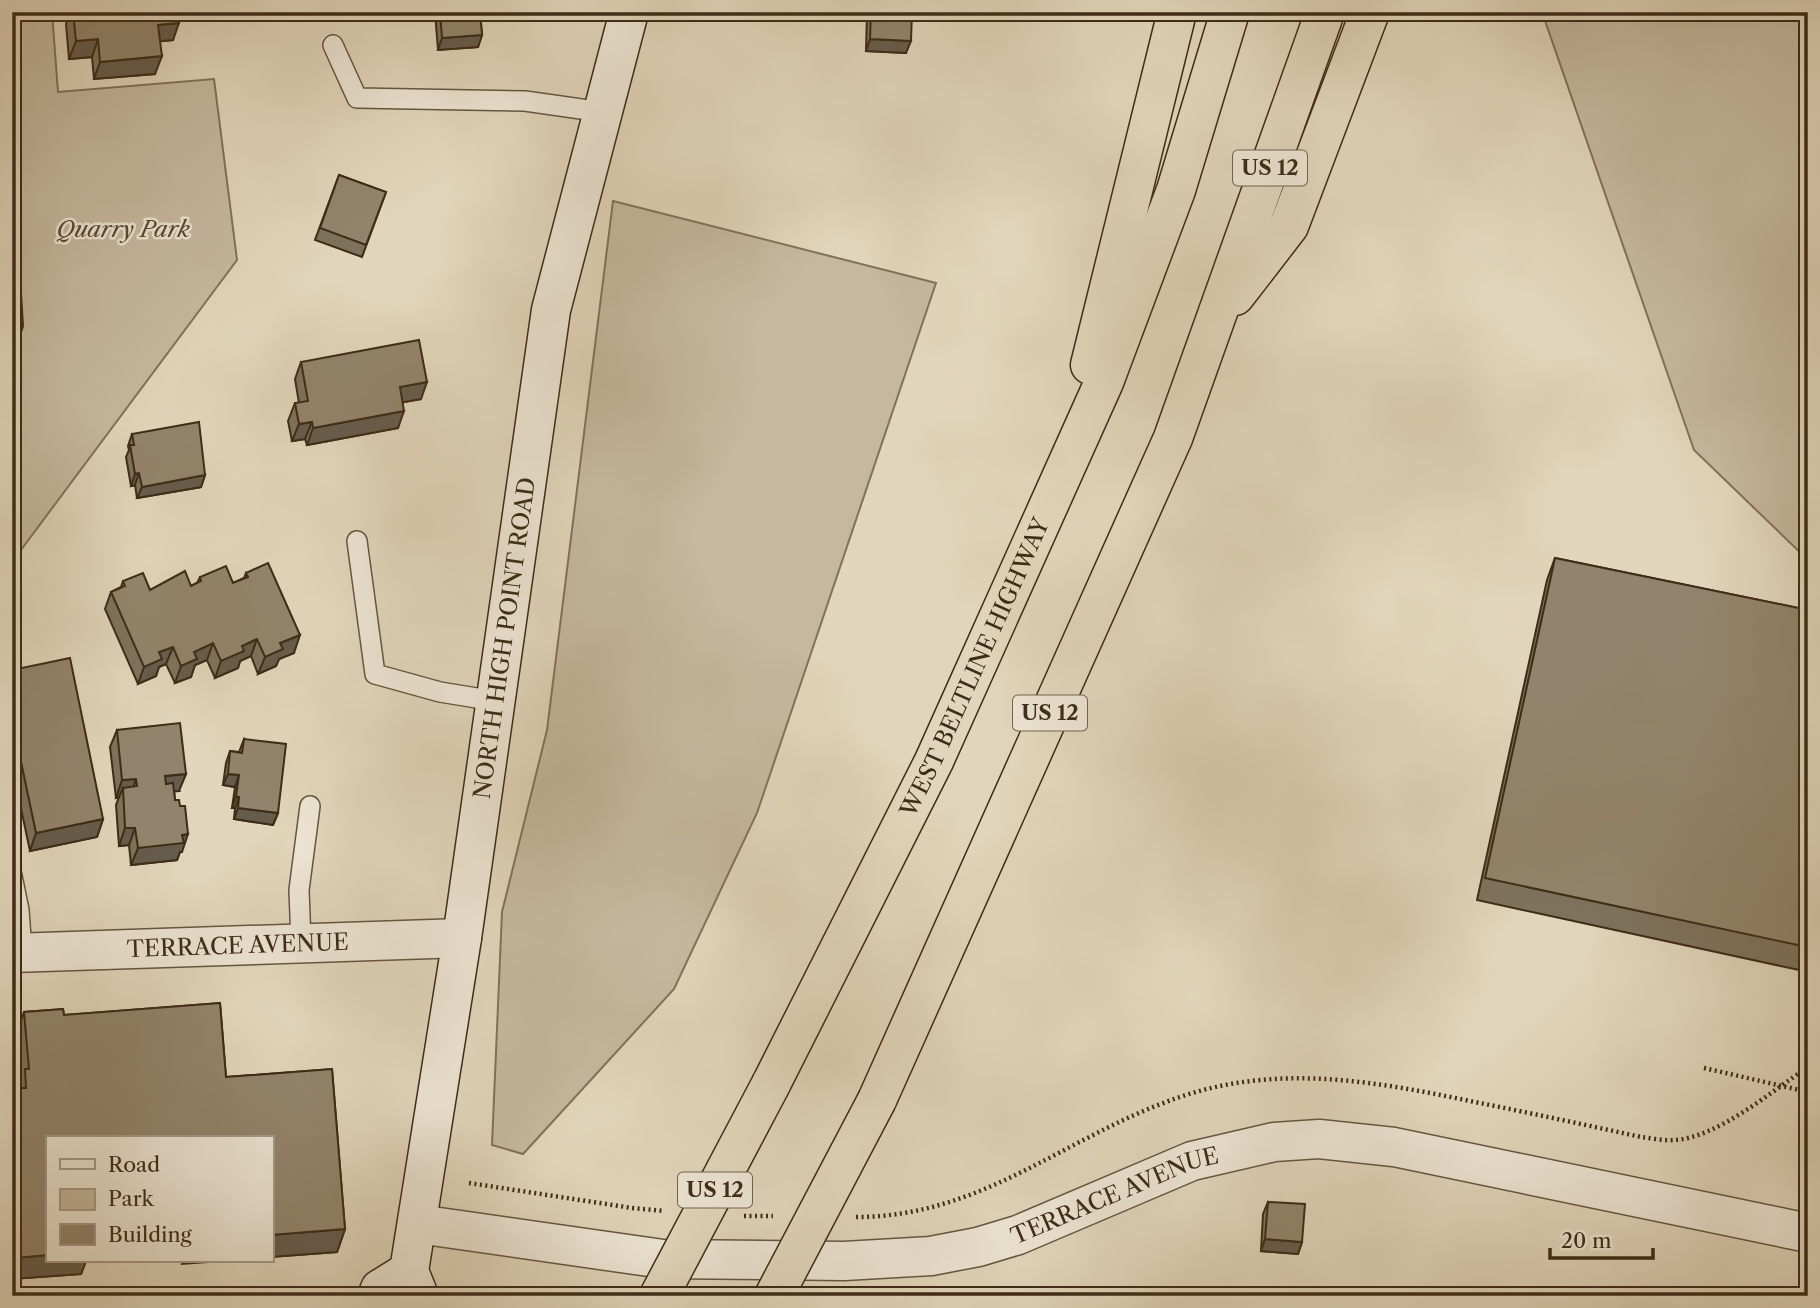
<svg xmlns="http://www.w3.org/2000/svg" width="1820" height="1308" font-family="'Libre Caslon Text',serif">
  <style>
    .green { fill: #c5b89f; stroke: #81725b; stroke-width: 2 }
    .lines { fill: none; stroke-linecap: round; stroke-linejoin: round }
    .lane-casing { stroke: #665640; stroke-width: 22 }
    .street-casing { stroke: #665640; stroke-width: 41 }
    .secondary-casing { stroke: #3d2c17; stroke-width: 41 }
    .highway-casing { stroke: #3d2c17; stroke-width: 41 }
    .path { stroke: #3d2c17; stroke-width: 4.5; stroke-dasharray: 2 3.5; stroke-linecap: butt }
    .lane { stroke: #ece4d3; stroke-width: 19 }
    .street { stroke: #ece4d3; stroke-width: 38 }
    .secondary { stroke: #ece4d3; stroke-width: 38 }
    .highway { stroke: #e1d5bb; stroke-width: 38 }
    .highway-bridge-casing { stroke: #3d2c17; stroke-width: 41; stroke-linecap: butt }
    .highway-bridge { stroke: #e1d5bb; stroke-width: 38 }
    .wall { fill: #7e725d; stroke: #3d2c17; stroke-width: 2 }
    .shaded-wall { fill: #665c4c; stroke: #3d2c17; stroke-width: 2 }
    .building { fill: #92846c; stroke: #3d2c17; stroke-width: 2 }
    .labels { text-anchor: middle; stroke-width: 5; stroke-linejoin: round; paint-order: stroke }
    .shield { fill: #ece4d3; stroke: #72634f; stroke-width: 2 }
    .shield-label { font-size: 21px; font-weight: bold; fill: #3d2c17 }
    .park-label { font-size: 23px; font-style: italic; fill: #584832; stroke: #ece4d3 }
    .street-label { font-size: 23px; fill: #3d2c17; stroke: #ece4d3 }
  </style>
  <rect width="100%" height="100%" fill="#e1d5bb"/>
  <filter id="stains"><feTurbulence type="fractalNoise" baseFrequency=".00286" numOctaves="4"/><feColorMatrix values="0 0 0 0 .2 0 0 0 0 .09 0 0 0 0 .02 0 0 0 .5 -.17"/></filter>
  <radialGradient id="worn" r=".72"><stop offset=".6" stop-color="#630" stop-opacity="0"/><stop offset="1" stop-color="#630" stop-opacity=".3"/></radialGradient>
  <path class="green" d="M12 12H52L58 92 214 79 237 260 12 562Z
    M1542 12H1808V560L1694 450Z
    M613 201 936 283 757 813 674 989 523 1154 492 1145 502 912 547 730Z"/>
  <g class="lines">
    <defs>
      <path id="lane" d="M333 45 357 98 525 101 602 112
        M357 541 375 674 440 692 495 701
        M12 876 19 910 22 952
        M301 942 299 890 310 806"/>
      <g id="street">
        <path id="s1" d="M12 953 462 938"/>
        <path id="s2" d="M418 1224 663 1259 844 1261 931 1256 978 1247 1018 1235 1192 1161 1274 1142 1319 1139 1394 1147 1808 1233"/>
      </g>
      <g id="secondary">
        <path d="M377 1296 380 1289 409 1271"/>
        <path id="s3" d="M419 1296 409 1271 462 938 551 310 629 12"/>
      </g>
      <g id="highway">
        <path d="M1235 296 1289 226 1370 12"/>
        <path d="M1090 365 1177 12"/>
        <path id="s4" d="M771 1084 934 761 1104 382 1176 190 1230 12"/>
        <path d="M877 1100 1173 438 1325 12"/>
      </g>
    </defs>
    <use href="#lane" class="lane-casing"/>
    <use href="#street" class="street-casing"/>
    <use href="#secondary" class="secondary-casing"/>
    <use href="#highway" class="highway-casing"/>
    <path class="path" d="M1704 1068 1808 1092
      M469 1183 632 1208 665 1211
      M744 1216H773
      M856 1217C985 1217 1070 1132 1186 1095 1282 1064 1379 1082 1475 1102 1530 1113 1586 1125 1641 1137 1651 1138 1663 1141 1674 1140 1717 1138 1772 1091 1808 1067"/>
    <use href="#lane" class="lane"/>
    <use href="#street" class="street"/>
    <use href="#secondary" class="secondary"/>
    <use href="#highway" class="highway"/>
    <defs>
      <path id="highway-bridge" d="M659 1296 771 1084
        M774 1296 877 1100"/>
    </defs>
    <use href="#highway-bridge" class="highway-bridge-casing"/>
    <use href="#highway-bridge" class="highway-bridge"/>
  </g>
  <path class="wall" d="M70 12H179L173 40 160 41 155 74 94 79 92 57 69 59 66 24Z
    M435 12H480L482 35 478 47 438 50Z
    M867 12H912L906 53 866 51Z
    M339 175 386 192 362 257 315 240Z
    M301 362 421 399 403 402 398 428 307 445 305 439 292 441 288 421 295 403H299L295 379Z
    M132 434 205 475 201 487 137 498 135 485 131 486 126 457 129 450 128 446Z
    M1555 558 1808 610V984L1799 970 1477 900 1547 580Z
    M246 573 294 653 279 659 276 666 258 674 251 656 240 661 238 668 215 678 207 660 195 665 191 677 175 683 166 664 159 667 156 676 138 684 105 609 111 592 121 587 123 581 150 590 191 586 197 583 200 577 233 583 244 578Z
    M12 670 103 819 97 837 30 851 12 766Z
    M117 730 179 791H174L182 852H180L177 860 131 865 129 845 119 846 116 805 119 797 116 798 110 747Z
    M244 739 278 813 273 825 234 819 235 808H232L235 787 223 785 226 763 230 751 239 752Z
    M220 1003 226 1077 332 1069 345 1229 337 1252 271 1257V1138H47V1261H86L81 1274 12 1279V1088H18L20 1084 16 1034 24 1012 63 1009 64 1015Z
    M1268 1202 1302 1242 1298 1254 1261 1251 1263 1214Z"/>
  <path class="shaded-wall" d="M179 23 173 40 152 42 158 25Z
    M482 35 478 47 438 50 442 38Z
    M98 39 92 57 69 59 76 41Z
    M870 39 911 41 906 53 866 51Z
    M162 56 155 74 94 79 100 62Z
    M427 382 421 399 394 404 400 387Z
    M404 411 398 428 307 445 313 428Z
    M312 422 305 439 292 441 299 424Z
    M139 473 135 485 131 486 135 474Z
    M205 475 201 487 137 498 142 487Z
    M300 635 294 653 279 659 276 666 258 674 265 657 280 643Z
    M257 639 251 656 240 661 238 668 215 678 221 661 242 646Z
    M213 643 207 660 195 665 191 677 175 683 181 666 194 652Z
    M173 647 166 664 159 667 156 676 138 684 144 667 159 652Z
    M186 774 179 791 158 793 165 776Z
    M228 774 239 775 235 787 223 785Z
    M136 779 130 796 123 788 119 797 116 798 122 780Z
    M236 796 239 797 235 808H232Z
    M238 808 278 813 273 825 234 819Z
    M103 819 97 837 30 851 36 833Z
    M125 828H135L129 845 119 846Z
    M188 834 182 852H180L177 860 131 865 138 848 182 835Z
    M345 1229 337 1252 271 1257V1235Z
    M1265 1239 1302 1242 1298 1254 1261 1251Z
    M47 1255V1261H86L81 1274 12 1279V1268L16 1258Z
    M183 1261H223L182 1264Z"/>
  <path class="building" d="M73 12H179V23L158 25 162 56 100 62 98 39 76 41Z
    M440 12H480L482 35 442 38Z
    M871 12H912L911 41 870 39Z
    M12 161H13L23 326 12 359Z
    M339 175 386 192 366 245 320 228Z
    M419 340 427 382 400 387 404 411 313 428 312 422 299 424 295 403 308 401 301 362Z
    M199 422 205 475 142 487 139 473 135 474 130 445H134L132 434Z
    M1555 558 1808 610V949L1807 947 1485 878Z
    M268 563 300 635 280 643 283 649 265 657 257 639 242 646 244 651 221 661 213 643 194 652 197 659 181 666 173 647 159 652 162 659 144 667 111 592 125 586 123 581 143 573 150 590 185 571 191 586 201 581 200 577 226 566 233 583 248 577 246 573Z
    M70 658 103 819 36 833 12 719V670Z
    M180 723 186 774 165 776 166 784 173 783 175 800H179L180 806H185L188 834 182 835 184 843 138 848 135 828H125L123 788 137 786 136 779 122 780 117 730Z
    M244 739 286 744 278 813 238 808 239 797 236 796 239 775 228 774 230 751 242 753Z
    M220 1003 226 1077 332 1069 345 1229 271 1235V1138H47V1255L16 1258 12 1208V1088H26L25 1069H29L24 1012 63 1009 64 1015Z
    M1268 1202 1305 1204 1302 1242 1265 1239Z"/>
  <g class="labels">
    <g class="shield">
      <rect x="1233" y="150.5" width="74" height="35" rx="5"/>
      <rect x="1013" y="695.5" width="74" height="35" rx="5"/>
      <rect x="678" y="1172.5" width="74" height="35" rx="5"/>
    </g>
    <g class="shield-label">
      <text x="1270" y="175">US 12</text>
      <text x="1050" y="720">US 12</text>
      <text x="715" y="1197">US 12</text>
    </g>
    <g class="park-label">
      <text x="123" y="237">Quarry Park</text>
    </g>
    <g class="street-label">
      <text dy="8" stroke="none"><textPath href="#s3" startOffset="667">NORTH HIGH POINT ROAD</textPath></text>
      <text dy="8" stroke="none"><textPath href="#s4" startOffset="464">WEST BELTLINE HIGHWAY</textPath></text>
      <text dy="8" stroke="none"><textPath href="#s1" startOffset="226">TERRACE AVENUE</textPath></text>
      <text dy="8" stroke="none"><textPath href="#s2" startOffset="710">TERRACE AVENUE</textPath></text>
    </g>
  </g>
  <rect width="1820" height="1308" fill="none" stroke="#e1d5bb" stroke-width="42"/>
  <rect x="14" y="14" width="1792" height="1280" fill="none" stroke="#3d2c17" stroke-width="3.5"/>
  <rect x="21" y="21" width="1778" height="1266" fill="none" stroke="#3d2c17" stroke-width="2"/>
  <rect x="46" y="1136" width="228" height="126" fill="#ece4d3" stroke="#a69a88" stroke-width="2"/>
  <rect x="60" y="1159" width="35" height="10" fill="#ece4d3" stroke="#a69a88" stroke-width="2"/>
  <text x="108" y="1172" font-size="21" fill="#3d2c17">Road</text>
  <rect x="60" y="1189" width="35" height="21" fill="#c5b89f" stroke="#a69a88" stroke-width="2"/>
  <text x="108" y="1206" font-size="21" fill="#3d2c17">Park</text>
  <rect x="60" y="1224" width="35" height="21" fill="#92846c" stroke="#a69a88" stroke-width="2"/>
  <text x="108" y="1242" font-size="21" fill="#3d2c17">Building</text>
  <path d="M1550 1248v10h103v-10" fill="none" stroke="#3d2c17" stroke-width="3.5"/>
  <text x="1561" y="1248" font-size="21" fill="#3d2c17" stroke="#ece4d3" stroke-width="5" paint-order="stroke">20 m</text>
  <rect width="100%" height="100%" filter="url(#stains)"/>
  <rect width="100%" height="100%" fill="url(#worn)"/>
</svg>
